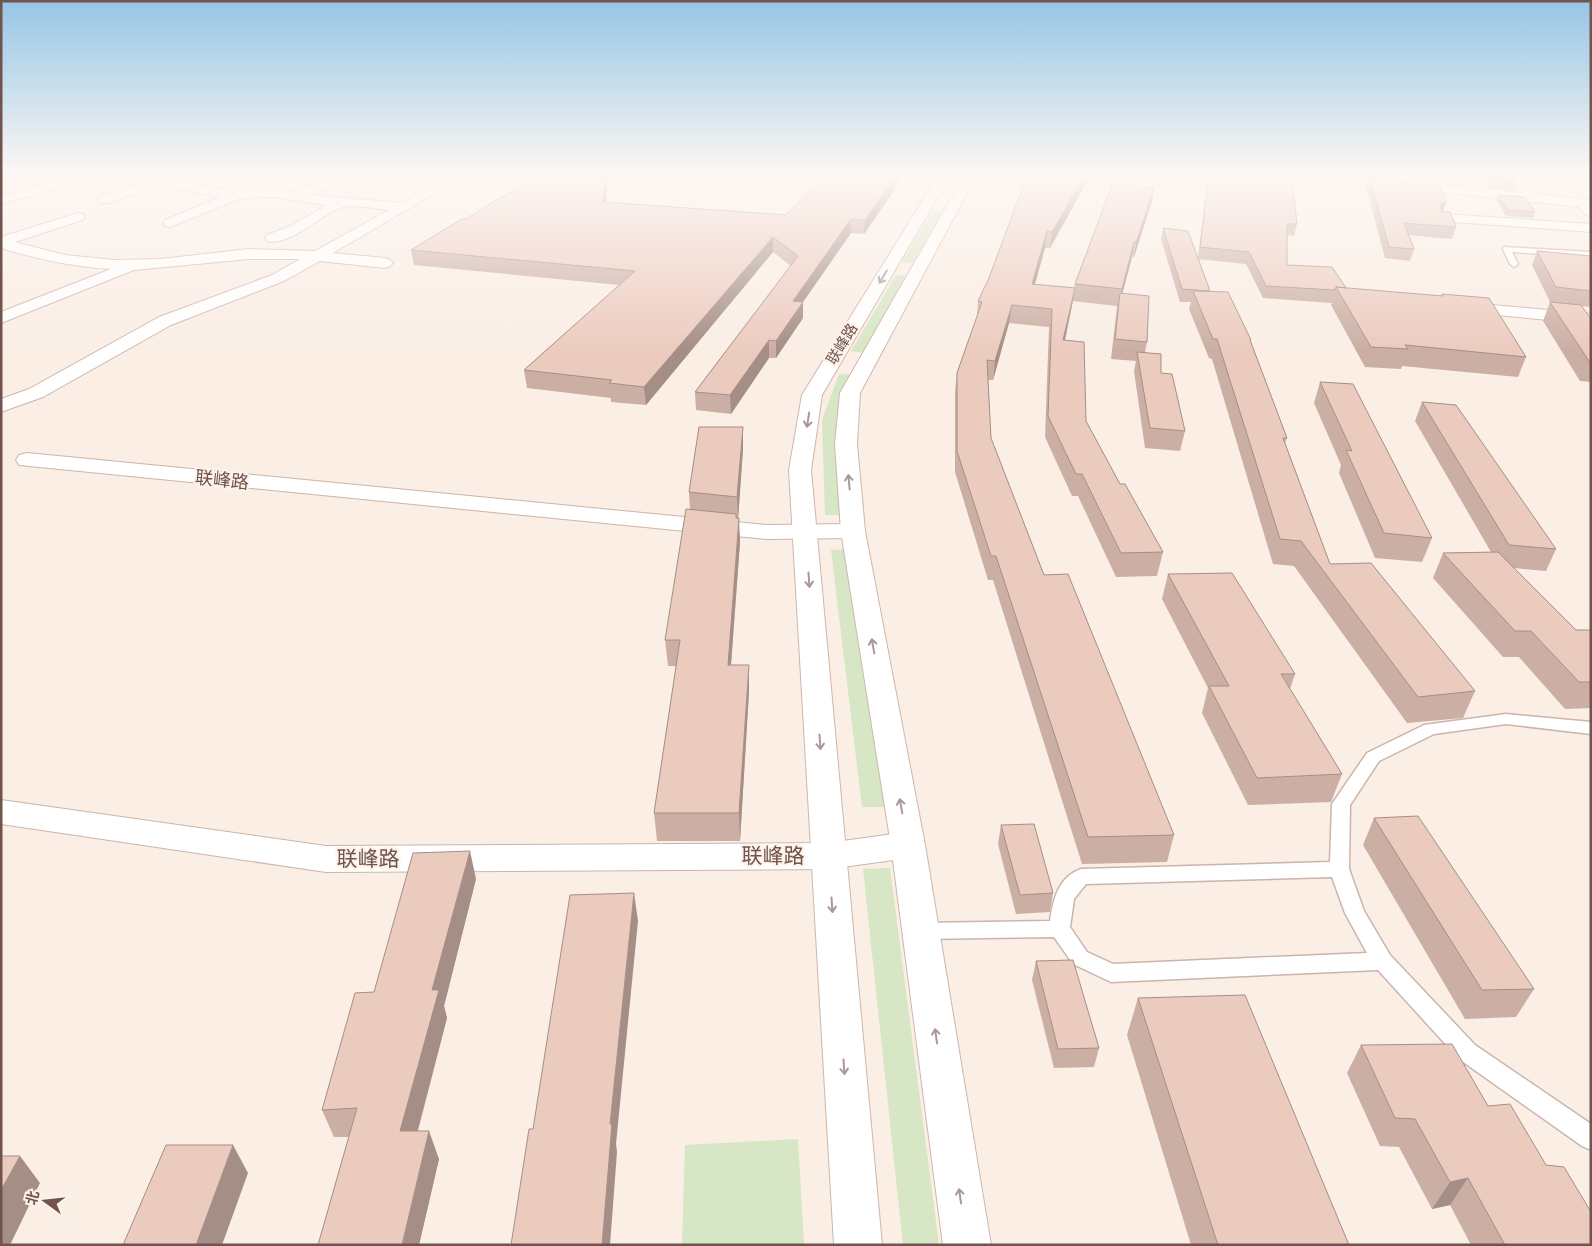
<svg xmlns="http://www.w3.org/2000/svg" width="1592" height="1246" font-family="'Varela Round','Noto Sans SC',sans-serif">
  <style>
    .green { fill: #d7e6c5 }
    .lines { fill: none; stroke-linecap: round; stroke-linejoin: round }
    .service-casing { stroke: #cab5ac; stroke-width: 3 }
    .minor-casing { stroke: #cab5ac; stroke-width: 2 }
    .tertiary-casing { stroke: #cab5ac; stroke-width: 2 }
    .secondary-casing { stroke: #ceb7ad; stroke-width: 2 }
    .service { fill: #fff; fill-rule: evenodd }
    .minor { fill: #fff; fill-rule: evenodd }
    .tertiary { fill: #fff; fill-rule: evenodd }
    .secondary { fill: #fff; fill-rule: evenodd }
    .wall { fill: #cbafa4 }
    .shaded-wall { fill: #a58e86 }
    .building { fill: #eccbbf; stroke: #a58e86 }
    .oneway { stroke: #a99894 }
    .labels { text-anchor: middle; stroke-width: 4.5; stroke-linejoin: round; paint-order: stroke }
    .far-street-label { font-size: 15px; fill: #70544d; stroke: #fdf3ea }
    .street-label { font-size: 18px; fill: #70544d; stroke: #fdf3ea }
    .near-street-label { font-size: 21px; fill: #70544d; stroke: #fdf3ea }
  </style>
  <rect width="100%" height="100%" fill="#faeee5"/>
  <path class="green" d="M933 211 942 212 913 263 902 262Z
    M896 275 907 276 864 353 851 351Z
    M839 374 852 375 837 422 843 515H825L822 420Z
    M848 549 885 807H862L831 550Z
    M890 868 939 1245H903L863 869Z
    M798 1139 804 1245H682L685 1145Z"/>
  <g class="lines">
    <defs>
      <path id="service" d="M1504 247 1591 252V257L1512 252 1518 264 1514 267 1510 264 1503 249Z
        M1506 714 1591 722V734L1506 724 1434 734 1379 761 1350 805 1349 869 1364 911 1390 955 1475 1045 1591 1124V1150L1582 1146 1459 1059 1378 970 1111 982 1073 964 1054 937 921 939 914 937 911 931 914 925 921 923 1050 921C1053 900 1058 877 1081 869L1330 862 1332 804 1367 753 1424 725ZM1332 877 1345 913 1367 953 1113 964 1087 952 1070 927 1074 899 1086 884Z"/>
      <path id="minor" d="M74 176H93L91 179 1 204V196Z
        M111 176H145L182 180 209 188 237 190 274 189 295 192 333 176H349L347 179 311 195 402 203 433 185H443L444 188 333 253 385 258 390 260 393 263 390 266 385 268 320 261 284 281 171 325 43 397 1 412V399L29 389 159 317 272 275 300 259H249L134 270 1 323V312L111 269C73 267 37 259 1 248V237L78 213 83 214 85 217 83 220 15 242 65 255 115 260 161 259 249 249 315 251 389 210C378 209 352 204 343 207 322 213 290 247 267 241L265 238 267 235 290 226 327 205 274 197 241 198 170 227 165 226 163 223 165 220 220 197 158 185 110 203H100L98 200 100 197 141 183 117 180Z
        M1510 176H1522L1540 198 1538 201H1528Z
        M1445 214 1591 224V232L1440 221 1438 218 1440 215Z
        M1460 302 1591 314V324L1454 311 1452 307 1454 303Z
        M27 453 766 525 853 524 862 526 865 531 862 536 853 538 766 539 19 465 16 460 19 455Z
        M1 800 326 846 828 843 908 832 920 836 925 845 920 854 908 858 828 869 326 872 1 824Z"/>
      <path id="tertiary" d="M1582 199 1591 204V216L1586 215 1575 203Z"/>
      <path id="secondary" d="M938 176H950L822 395 811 470 882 1245H834L789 470 802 395Z
        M964 176H976L860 393 857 444 865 531 925 845 991 1245H943L891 845 841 531 835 444 840 393Z
        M1319 176H1358L1591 200V208L1325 180Z"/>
    </defs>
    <use href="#service" class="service-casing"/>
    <use href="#minor" class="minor-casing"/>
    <use href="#tertiary" class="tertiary-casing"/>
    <use href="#secondary" class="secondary-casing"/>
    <use href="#service" class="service"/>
    <use href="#minor" class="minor"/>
    <use href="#tertiary" class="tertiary"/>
    <use href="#secondary" class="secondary"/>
  </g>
  <path class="wall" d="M545 176H606L607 183 606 202 786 215 898 180V185L864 234 851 233 803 302V318L776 358H769L731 414 696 410 695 392 791 266 773 252 646 405 611 402V398L527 388 524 370 619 285 414 265 411 250Z
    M1031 176H1090L1050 248H1045L1035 284 1074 288 1075 284 1152 201 1134 257H1132L1122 294 1147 342 1145 352 1161 373 1185 431 1180 451 1145 448 1134 371 1136 361 1111 359 1117 306 1073 301 1065 340 1086 421 1120 484 1163 552 1157 576 1116 577 1078 496H1072L1045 437 1049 327 1009 323 993 380H988L991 438 1044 575 1174 835 1167 862 1082 864 993 580H988L955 472V393L957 373 977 317 978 301 989 278Z
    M1208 176H1266L1297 224 1294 236 1287 235V265L1346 288 1442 296V294L1526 357 1518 377 1402 366 1401 369 1365 367 1331 305 1332 303 1263 298 1246 264 1198 259 1210 292 1251 340V343L1287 438 1285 443 1330 564 1475 691 1463 718 1407 723 1294 566 1273 564 1212 359 1209 358 1189 309 1191 302H1180L1161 239 1163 228 1198 258Z
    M1369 176 1402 183 1443 211 1456 227 1452 239 1408 235 1414 249 1410 261 1385 258 1366 186Z
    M1373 176H1397L1396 178Z
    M1481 176H1515L1518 180 1514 190 1488 188Z
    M1498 195 1535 212 1533 218 1506 216 1496 200Z
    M1537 251 1591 256V307L1581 306 1591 319V382L1580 381 1543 321 1550 302 1557 303 1550 302 1532 265Z
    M1320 382 1432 538 1422 562 1375 558 1339 473 1341 465 1314 403Z
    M1422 402 1556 549 1546 571 1514 568 1576 630H1591V708L1565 709 1519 657H1503L1433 578 1443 553 1491 552 1415 421Z
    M743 449 738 518 740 542 731 665 749 691 740 841H657L654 813 676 666H668L665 640 690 510 689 492Z
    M1168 574 1295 674 1290 689 1342 774 1331 802 1248 805 1202 713 1208 688 1162 599Z
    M1374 818 1534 989 1516 1017 1465 1019 1363 845Z
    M1001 825 1053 893 1050 912 1016 914 998 844Z
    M476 879 444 1006 447 1018 418 1131 439 1159 419 1245H318L349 1137H334L322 1110 374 992Z
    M1036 961 1099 1048 1094 1067 1054 1068 1032 980Z
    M1138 998 1349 1245H1191L1127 1035Z
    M1361 1045 1488 1106 1591 1245H1471L1450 1205 1432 1209 1399 1147 1380 1146 1347 1073Z"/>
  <path class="shaded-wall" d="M605 176H606L607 183 605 216 603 202Z
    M896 176H901L898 180V185L864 234 865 220Z
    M1084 176H1090L1050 248 1052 232Z
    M1154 188 1152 201 1134 257 1136 242Z
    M1446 202 1442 213 1438 214 1442 203Z
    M851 219V233L803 302V318L776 358V341L793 301Z
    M1047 231 1045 248 1030 301 1032 284Z
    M773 237V252L646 405 644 387Z
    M1134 242 1132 257 1119 306 1122 289Z
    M1075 288 1072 305 1061 359 1063 340Z
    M1012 305 1009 323 993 380 995 361Z
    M769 340V358L731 414 730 395Z
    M743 427V449L738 520 737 497Z
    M739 518 740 542 729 691 728 665Z
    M749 665V691L740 841 739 813Z
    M470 851 476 879 444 1006 447 1018 410 1159 400 1131 432 990Z
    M634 893 638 921 616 1144 617 1152 610 1245H602L610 1124Z
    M429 1131 439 1159 419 1245H402Z
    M233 1145 248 1173 222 1245H196Z
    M20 1156 40 1183 10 1245H1V1190Z
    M1468 1178 1450 1205 1432 1209 1450 1182Z"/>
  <path class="building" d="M545 176H605L603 202 786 215 824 176H896L865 220 851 219 793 301 803 302 776 341 769 340 730 395 695 392 798 256 773 237 644 387 609 383 612 380 524 370 635 271 411 250 462 219H466L498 199Z
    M1031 176H1084L1052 232 1047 231 1032 284 1075 288 1063 340 1084 342 1086 421 1120 484H1125L1163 552 1121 553 1082 474H1076L1048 416 1052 309 1012 305 995 361 987 360 991 438 1044 575 1068 574 1174 835 1088 837 996 556H991L957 451V373L982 302 978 301 989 278 1025 181 1029 182Z
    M1209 176H1266L1292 178 1297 224H1287V265L1332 267 1346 288 1336 287 1335 290 1266 286 1249 252 1200 247Z
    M1369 176 1401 179 1402 183 1440 186 1446 202 1442 203 1440 208 1443 212H1450L1456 227 1404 223 1414 249 1389 247Z
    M1491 176H1515L1518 180 1492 177Z
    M1112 185 1154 188 1136 242H1134L1122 289 1075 284Z
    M1498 195 1525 197 1535 212 1508 210Z
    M1163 228 1188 231 1210 291 1182 289Z
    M1537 251 1591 256V291L1556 287Z
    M1336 287 1443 296 1442 294 1489 298 1526 357 1405 345 1408 349 1371 347Z
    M1193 291 1228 292 1251 340H1250L1287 438H1283L1330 564 1371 563 1475 691 1418 697 1301 541 1280 539 1217 339H1213Z
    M1120 293 1149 296 1147 342 1115 339Z
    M1550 302 1581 305 1591 319V361H1589Z
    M1137 352 1161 354V373L1172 374 1185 431 1150 428Z
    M1320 382 1353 384 1432 538 1384 533 1346 450 1352 451Z
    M1422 402 1456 405 1556 549 1509 545Z
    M699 427H743L737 497 689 492Z
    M686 509 736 514V518H739L728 665H749L739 813H654L680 640H665Z
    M1498 552 1576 630H1591V682H1579L1531 631H1515L1443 553Z
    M1232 573 1295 674H1281L1342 774 1257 778 1209 686H1229L1168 574Z
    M1418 816 1534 989 1482 990 1374 818Z
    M1034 824 1053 893 1020 895 1001 825Z
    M470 851 432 990H439L400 1131H429L402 1245H318L357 1108 322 1110 355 993 374 992 413 853Z
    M634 893 610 1124H612L602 1245H511L529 1129H533L570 895Z
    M1073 960 1099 1048 1058 1049 1036 961Z
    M1245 995 1349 1245H1218L1138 998Z
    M1452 1044 1488 1106 1510 1104 1546 1165 1564 1167 1591 1212V1245H1505L1468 1178 1450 1182 1415 1119 1395 1118 1361 1045Z
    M166 1145H233L196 1245H123Z
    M1 1156H20L1 1190Z"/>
  <defs><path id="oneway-shaft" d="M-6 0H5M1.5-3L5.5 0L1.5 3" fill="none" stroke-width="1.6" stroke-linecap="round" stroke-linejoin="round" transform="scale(1.25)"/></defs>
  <g class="oneway">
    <use href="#oneway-shaft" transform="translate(883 277) rotate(121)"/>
    <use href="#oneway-shaft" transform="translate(808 420) rotate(99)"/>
    <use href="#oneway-shaft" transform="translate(849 482) rotate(-95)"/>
    <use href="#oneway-shaft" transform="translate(809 580) rotate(86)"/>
    <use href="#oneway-shaft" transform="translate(873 646) rotate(-100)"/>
    <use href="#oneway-shaft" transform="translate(820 742) rotate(86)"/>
    <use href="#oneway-shaft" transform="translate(901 806) rotate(-100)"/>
    <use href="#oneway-shaft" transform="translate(832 905) rotate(86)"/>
    <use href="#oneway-shaft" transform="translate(936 1036) rotate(-98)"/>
    <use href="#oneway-shaft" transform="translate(844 1067) rotate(86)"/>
    <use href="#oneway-shaft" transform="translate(960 1196) rotate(-98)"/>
  </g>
  <linearGradient id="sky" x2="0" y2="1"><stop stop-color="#96c6e5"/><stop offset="0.5" stop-color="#fdf7f3"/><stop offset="1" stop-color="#fdf7f3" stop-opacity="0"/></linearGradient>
  <rect width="1592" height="350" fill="url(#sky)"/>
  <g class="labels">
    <g class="far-street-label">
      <text transform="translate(842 344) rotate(-59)" y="5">联峰路</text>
    </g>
    <g class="street-label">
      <text transform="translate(222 480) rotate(6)" y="6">联峰路</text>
    </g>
    <g class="near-street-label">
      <text x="773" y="863">联峰路</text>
      <text x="368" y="866">联峰路</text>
    </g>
  </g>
  <rect width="1592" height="1246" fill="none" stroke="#70544d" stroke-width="5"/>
  <g transform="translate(45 1201) rotate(285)" stroke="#fdf3ea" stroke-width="4" paint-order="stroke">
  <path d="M0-4L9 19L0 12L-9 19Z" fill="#70544d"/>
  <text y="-8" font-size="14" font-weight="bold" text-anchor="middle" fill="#70544d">北</text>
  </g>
</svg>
